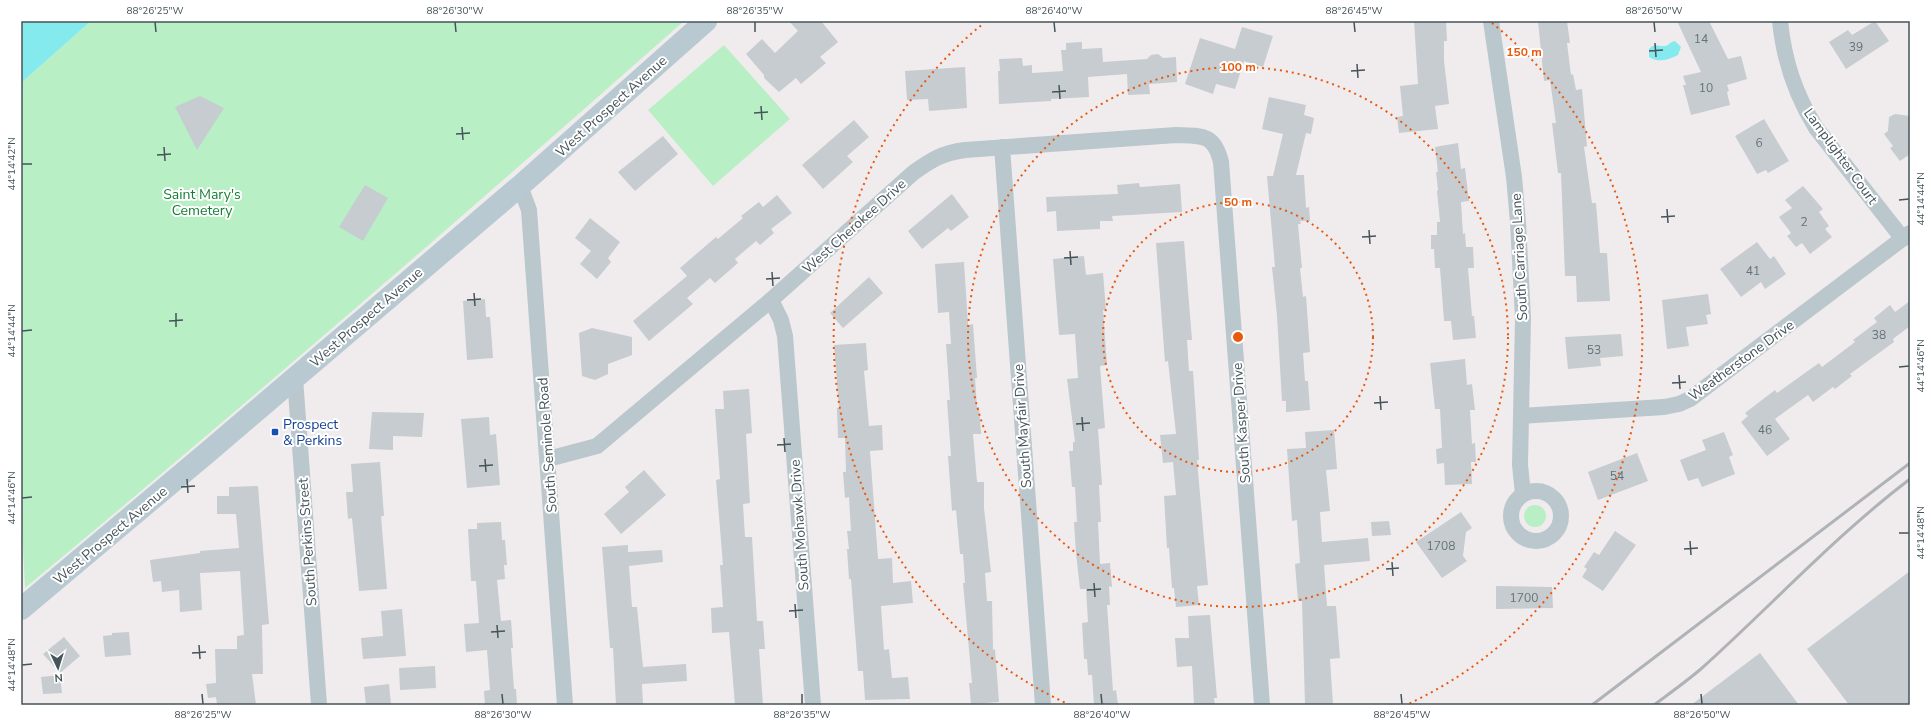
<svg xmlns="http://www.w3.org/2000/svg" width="1931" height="726" font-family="'Nunito Sans',sans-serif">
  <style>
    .green { fill: #b9efc4 }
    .water { fill: #84eaed }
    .building { fill: #c6ccd0 }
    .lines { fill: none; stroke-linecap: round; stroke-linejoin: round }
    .street { stroke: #bac7cd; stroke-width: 16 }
    .secondary { stroke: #b9c9d2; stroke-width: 22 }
    .rail { stroke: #afb3b7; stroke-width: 3 }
    .ticks { fill: none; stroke: #45545a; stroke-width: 1.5 }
    .ring { fill: none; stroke: #e8590c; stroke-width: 2; stroke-dasharray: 2 4 }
    .transit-dot { fill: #1a4fb4; stroke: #fff; stroke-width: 1.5 }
    .labels { text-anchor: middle; stroke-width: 4; stroke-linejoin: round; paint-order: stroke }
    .number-label { font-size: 12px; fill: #657278 }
    .street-label { font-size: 14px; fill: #45545a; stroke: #fff }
    .park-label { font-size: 14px; fill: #147d36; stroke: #fff }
    .transit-label { font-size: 14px; fill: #164399; stroke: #fff; text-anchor: start }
    .centre { fill: #e8590c; stroke: #fff; stroke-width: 2 }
    .ring-label { font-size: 12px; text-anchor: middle; font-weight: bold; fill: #e8590c; stroke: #fff; stroke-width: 4; stroke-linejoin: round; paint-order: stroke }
    .neatline { fill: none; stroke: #45545a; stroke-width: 1.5 }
    .ticks-label { font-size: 10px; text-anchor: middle; fill: #45545a }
  </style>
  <rect width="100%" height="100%" fill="#f0eced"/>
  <path class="green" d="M91 21H684C467 213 248 403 25 588L21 504V83Z
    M724 45 790 119 713 186 648 110Z
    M1524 516a11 11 0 1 1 22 0a11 11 0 1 1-22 0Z"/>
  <path class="water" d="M21 21H91L21 83Z
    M1675 41 1681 47 1678 55C1669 60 1658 63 1649 57V49C1655 42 1658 47 1665 46 1669 45 1670 42 1675 41Z"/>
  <path class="building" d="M789 21H821L838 42 820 57 826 63 801 84 796 78 779 92 764 78V75L746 54 762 39 775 53 798 31Z
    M1414 21H1446L1447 41H1444V61L1449 104 1435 106 1438 129 1399 133 1397 117 1403 116 1400 86 1418 84Z
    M1538 21H1567L1570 43H1567L1571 75 1573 74 1576 90 1582 89 1587 146 1584 147 1592 203H1596L1600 253H1607L1610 301 1577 302 1576 276H1565L1561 173H1558L1552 123H1556L1550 80 1544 81Z
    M1677 21H1709L1728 59 1741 56 1747 79 1727 85 1729 91 1727 92 1730 105 1691 115 1683 85H1686L1683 76 1701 72Z
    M1875 21 1889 41 1846 69 1829 42 1848 30 1852 35Z
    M1242 27 1273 36 1263 67 1244 61 1235 89 1216 84 1213 94 1185 84 1200 38 1235 49Z
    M1082 42V49L1102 48 1103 62 1147 59 1151 55 1158 54 1163 58 1176 57 1177 82 1149 84 1150 94 1128 95 1127 74 1088 77 1089 97 1051 99V101L999 104 998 71H1000L999 59 1022 58 1023 66 1032 65V73L1063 71 1061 50H1066V43Z
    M965 67 967 108 929 111 928 99 907 100 905 71Z
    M200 96 224 108 197 150 175 107Z
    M1269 97 1306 105 1304 115 1314 118 1311 134 1306 133 1296 175H1304L1306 208 1309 207 1310 221H1300L1301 224H1298L1302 268H1300L1303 297 1306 296 1310 352 1303 353 1305 381H1308L1310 410 1286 412V401H1282L1277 316 1272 267H1275L1267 176H1273L1283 134 1262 129Z
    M1895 114 1910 116V154L1900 161 1890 148 1893 146 1884 134 1888 131 1889 117Z
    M1764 119 1789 161 1768 173 1766 170 1757 174 1735 136Z
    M854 120 869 137 847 156 853 162 823 189 802 165Z
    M663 136 678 154 635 191 618 172Z
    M1458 143 1461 169 1465 168 1469 201 1461 202 1463 234 1465 233 1466 247H1473L1474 268H1468L1472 316H1474L1476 338 1453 340 1451 321H1444L1440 268H1435L1434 249H1431V235H1437V222H1440L1437 191 1438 190 1436 172H1438L1435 147Z
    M1139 183 1140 187 1180 184 1182 212 1112 216 1113 221H1100V229L1057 231 1056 211 1047 212 1046 197 1118 194 1117 185Z
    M365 185 388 198 363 241 339 227Z
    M1803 186 1823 209 1819 212 1829 226 1825 229 1832 237 1810 254 1802 243 1796 247 1787 236 1791 233 1779 217 1792 208 1785 200Z
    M952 194 969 217 951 231 948 228 922 249 908 231Z
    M777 195 792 213 771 229 774 233 760 245 756 241 735 259 738 263 715 283 710 278 687 298 693 304 649 341 633 321 687 276 680 268 716 237 718 239 743 218 741 216 759 202 763 207Z
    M590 218 620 242 608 258 611 262 597 279 580 264 591 251 575 238Z
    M1184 241 1192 340H1187L1189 371H1193L1199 460H1197L1208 585 1197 586 1199 605 1176 607 1174 588H1172L1169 548H1167L1164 496 1176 495 1173 462 1163 463 1160 435 1176 434 1168 361 1165 362 1156 243Z
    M1757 242 1770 259 1774 256 1786 274 1765 289 1761 282 1741 297 1720 269Z
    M1084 256 1086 275 1103 273 1106 310H1103L1107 365 1100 366 1105 428 1098 429 1102 485H1099L1101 522H1098L1100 564 1110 563 1112 587 1109 586 1110 605H1107L1113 691 1116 690 1118 705H1094L1092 675H1088L1087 659H1084L1082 623 1088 622 1086 589H1080L1076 553 1074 522H1077L1075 487H1072L1069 451H1073V442H1075L1067 379 1078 378 1075 334 1059 335 1053 259Z
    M964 262 968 325 973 324 977 378H975L977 407H979L981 434H973L977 482H984V508L991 572 985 573 987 601H992L993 650 995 649 999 702 971 704 969 683H972L963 583H965L963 554H960L956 510 952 511 948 456H951L947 400H950L946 344H951L949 312 938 313 935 264Z
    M869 277 883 293 843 328 830 313Z
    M1708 294 1711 314 1706 315 1708 324 1686 327 1689 346 1667 349 1662 300Z
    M485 299 486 317H490L493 358 467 360 463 301Z
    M1910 301V326L1893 339 1894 342 1850 374 1852 376 1835 389 1833 387 1813 402 1808 395 1775 419 1790 439 1767 456 1741 422 1748 416 1745 413 1775 390 1777 393 1819 363 1822 367 1855 342 1853 340 1877 322 1874 318 1890 305 1895 312Z
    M592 328 632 337V355L608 364V374L595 380 582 376 579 333Z
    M1621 334 1623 356 1600 358 1601 366 1568 369 1565 337Z
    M866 343 868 370 864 371 869 426 882 425 883 450 870 451 878 559 892 558 893 583 911 581 913 603 881 606 884 650 889 649 892 678 908 677 910 699 865 700 863 671H858L851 579H849L847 549H849L847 531H851L849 497 845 498 843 472H846L845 438H838L837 408H839L834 345Z
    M1465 359 1467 385 1472 384 1475 410H1470L1472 444 1475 443 1476 462H1471L1472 484 1445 485 1444 463 1437 464 1436 449 1442 448 1440 409H1435L1430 363Z
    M749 389 752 433 746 434 750 503 743 504 745 537H752L757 621H763L765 649H759L763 705H735L729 632 712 633 711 608 723 607 720 565H723L716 480 720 479 715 409H724L723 391Z
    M372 412 424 413 422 437 393 436V450L369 449Z
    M489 417 490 435 496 434 500 485 467 488 461 419Z
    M1334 430 1337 469 1326 470 1330 511 1320 512 1322 542 1368 538 1370 561 1324 565 1327 606H1336L1340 658 1330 659 1333 705H1305L1302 601H1298L1295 564 1300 563 1297 520 1292 521 1287 449 1306 448 1305 432Z
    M1724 432 1733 455 1729 457 1735 474 1702 487 1698 478 1688 481 1680 460 1706 450 1702 440Z
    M1637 453 1648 481 1598 500 1588 472Z
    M380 462 384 516H381L387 589 359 591 352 518 348 519 346 492H353L351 464Z
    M644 470 666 495 621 534 604 514 629 492 625 487Z
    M258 486 269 624 262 625 263 674H252L256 705H217L216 697 208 698 206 684 216 683 215 649H237V636L244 635 240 571 200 573 202 610 180 612 179 590 162 592 161 581 153 582 150 560 200 553V551L239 548 236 514H217V496H229V487Z
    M1461 512 1472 528 1466 532 1463 556 1467 561 1442 578 1416 542Z
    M1389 521 1391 535 1372 536 1371 522Z
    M501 522 502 540H505L507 565H504L505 579 497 580 501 621 511 620 513 648H511L514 689H516L517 705H485L484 691 490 690 487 650 466 652 464 624 479 623 476 581H471L468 529H477V523Z
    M1615 531 1636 545 1603 591 1582 577 1587 569 1584 567 1594 552 1599 555Z
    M628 545V552L662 550 663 562 629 566 632 607H637L643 667 686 664 687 681 642 684 643 705H616L613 648H610L602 547Z
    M1910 571V705H1849L1807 649Z
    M1496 586 1552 587 1553 608 1496 609Z
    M402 609 406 656 363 659 361 638 383 636 381 611Z
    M1210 615 1217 698H1214L1215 705H1194L1192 666 1177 667 1175 638H1189L1188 616Z
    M129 632 131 655 105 657 103 636 112 635V633Z
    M64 637 80 656 60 673 43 654Z
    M1760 653 1799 705H1691Z
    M435 666 436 688 400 690 399 668Z
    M60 675 62 693 43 694 41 677Z
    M389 684 391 705H366L364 687Z"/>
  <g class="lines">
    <path class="street" d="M1491 21 1514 177 1518 222 1523 318 1520 465 1523 494
      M1780 21C1784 61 1795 94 1816 128L1903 239
      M1002 147 1043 705
      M520 186 529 210 565 705
      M771 300 781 320 785 336 813 705
      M295 378 319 705
      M1521 416 1664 407 1679 404 1690 399 1910 233
      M548 459 597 446 771 300 913 173C931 160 942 153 965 150L1176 135C1201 136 1214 133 1221 162L1262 705
      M1511 516a25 25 0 1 1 50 0a25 25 0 1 1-50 0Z"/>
    <path class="secondary" d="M21 609 208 452 520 186 706 21"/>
    <path class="rail" d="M1592 705 1910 463
      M1654 705C1670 693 1687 681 1702 668 1772 605 1835 536 1910 479"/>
  </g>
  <path class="ticks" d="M155 22 156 32M455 22 456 32M755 22V32M1054 22 1055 32M1354 22 1355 32M1654 22 1655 32M1655 43 1656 57M1649 51 1663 50M1357 64 1358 78M1351 71 1365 70M1059 85 1060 99M1052 92 1066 91M761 106 762 120M754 113 768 112M462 127 463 140M456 134 470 133M164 147 165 161M157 155 171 154M22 164H32M1899 200 1909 199M1667 209 1668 223M1661 217 1675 216M1369 230 1370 244M1362 237 1376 236M1070 251 1071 265M1064 258 1078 257M772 272 773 286M766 279 780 278M474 293 475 306M467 300 481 299M176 313V327M169 321 183 320M22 331 32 330M1899 367 1909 366M1679 375 1680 389M1672 383 1686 382M1380 396 1381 410M1374 403 1388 402M1082 417 1083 431M1076 424 1090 423M784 438 785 452M777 445 791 444M485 459 486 472M479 466 493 465M187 479 188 493M181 487 195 486M22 498 32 497M1899 533H1909M1690 541 1691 555M1684 549 1698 548M1392 562 1393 576M1386 569 1399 568M1094 583 1095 597M1087 590 1101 589M795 604 796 618M789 611 803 610M497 625 498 638M491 632 505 631M199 645 200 659M192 653 206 652M22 665 32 664M202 694 203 704M502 694 503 704M802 694V704M1101 694 1102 704M1401 694 1402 704M1701 694 1702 704"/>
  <g class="ring">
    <circle cx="1238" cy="337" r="135"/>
    <circle cx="1238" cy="337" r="270"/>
    <path d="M1070 705A404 404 0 0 1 984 23M1492 23A404 404 0 0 1 1406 705"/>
  </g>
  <rect class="transit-dot" x="271" y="428" width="8" height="8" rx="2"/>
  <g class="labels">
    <g class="number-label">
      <text x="1701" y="43">14</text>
      <text x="1856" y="51">39</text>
      <text x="1706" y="92">10</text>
      <text x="1759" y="147">6</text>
      <text x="1804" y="226">2</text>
      <text x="1753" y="275">41</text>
      <text x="1879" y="339">38</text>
      <text x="1594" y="354">53</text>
      <text x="1765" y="434">46</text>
      <text x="1617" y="480">54</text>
      <text x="1441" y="550">1708</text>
      <text x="1524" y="602">1700</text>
    </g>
    <g class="street-label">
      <text transform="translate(611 106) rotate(-42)" y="5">West Prospect Avenue</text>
      <text transform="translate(1841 156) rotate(54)" y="5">Lamplighter Court</text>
      <text transform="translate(854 226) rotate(-42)" y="5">West Cherokee Drive</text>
      <text transform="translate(1519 257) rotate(-93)" y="5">South Carriage Lane</text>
      <text transform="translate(366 317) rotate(-41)" y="5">West Prospect Avenue</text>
      <text transform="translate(1741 360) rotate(-36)" y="5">Weatherstone Drive</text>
      <text transform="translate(1241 423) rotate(-94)" y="5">South Kasper Drive</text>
      <text transform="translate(1022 426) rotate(-94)" y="5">South Mayfair Drive</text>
      <text transform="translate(547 445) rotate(-94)" y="5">South Seminole Road</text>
      <text transform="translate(799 525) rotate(-94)" y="5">South Mohawk Drive</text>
      <text transform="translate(110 535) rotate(-40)" y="5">West Prospect Avenue</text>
      <text transform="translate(307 542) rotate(-94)" y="5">South Perkins Street</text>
    </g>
    <g class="park-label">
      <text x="202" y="199">Saint Mary's<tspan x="202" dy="16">Cemetery</tspan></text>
    </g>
    <g class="transit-label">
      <text x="283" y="429">Prospect<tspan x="283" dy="16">&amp; Perkins</tspan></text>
    </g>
  </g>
  <circle cx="1238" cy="337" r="6" class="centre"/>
  <g class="ring-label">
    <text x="1524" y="56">150 m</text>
    <text x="1238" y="71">100 m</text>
    <text x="1238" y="206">50 m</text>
  </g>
  <rect width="1931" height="726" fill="none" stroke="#ffffff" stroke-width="44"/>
  <g transform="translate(58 668) rotate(176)" stroke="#ffffff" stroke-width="3" paint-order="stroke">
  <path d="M0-3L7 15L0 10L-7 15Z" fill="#45545a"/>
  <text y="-6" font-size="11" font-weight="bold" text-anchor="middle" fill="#45545a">N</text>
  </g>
  <rect x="22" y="22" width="1887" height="682" class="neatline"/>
  <g class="ticks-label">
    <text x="155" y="14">88°26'25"W</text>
    <text x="455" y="14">88°26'30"W</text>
    <text x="755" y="14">88°26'35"W</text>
    <text x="1054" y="14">88°26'40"W</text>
    <text x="1354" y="14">88°26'45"W</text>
    <text x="1654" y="14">88°26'50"W</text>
    <text transform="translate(11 164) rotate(-90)" y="4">44°14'42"N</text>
    <text transform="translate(1920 199) rotate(-90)" y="4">44°14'44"N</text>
    <text transform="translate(11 331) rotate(-90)" y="4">44°14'44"N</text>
    <text transform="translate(1920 366) rotate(-90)" y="4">44°14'46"N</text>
    <text transform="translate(11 498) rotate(-90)" y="4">44°14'46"N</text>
    <text transform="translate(1920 533) rotate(-90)" y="4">44°14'48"N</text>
    <text transform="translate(11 665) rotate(-90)" y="4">44°14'48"N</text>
    <text x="203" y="718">88°26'25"W</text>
    <text x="503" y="718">88°26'30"W</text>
    <text x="802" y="718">88°26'35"W</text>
    <text x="1102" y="718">88°26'40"W</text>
    <text x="1402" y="718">88°26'45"W</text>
    <text x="1702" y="718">88°26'50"W</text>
  </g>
</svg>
